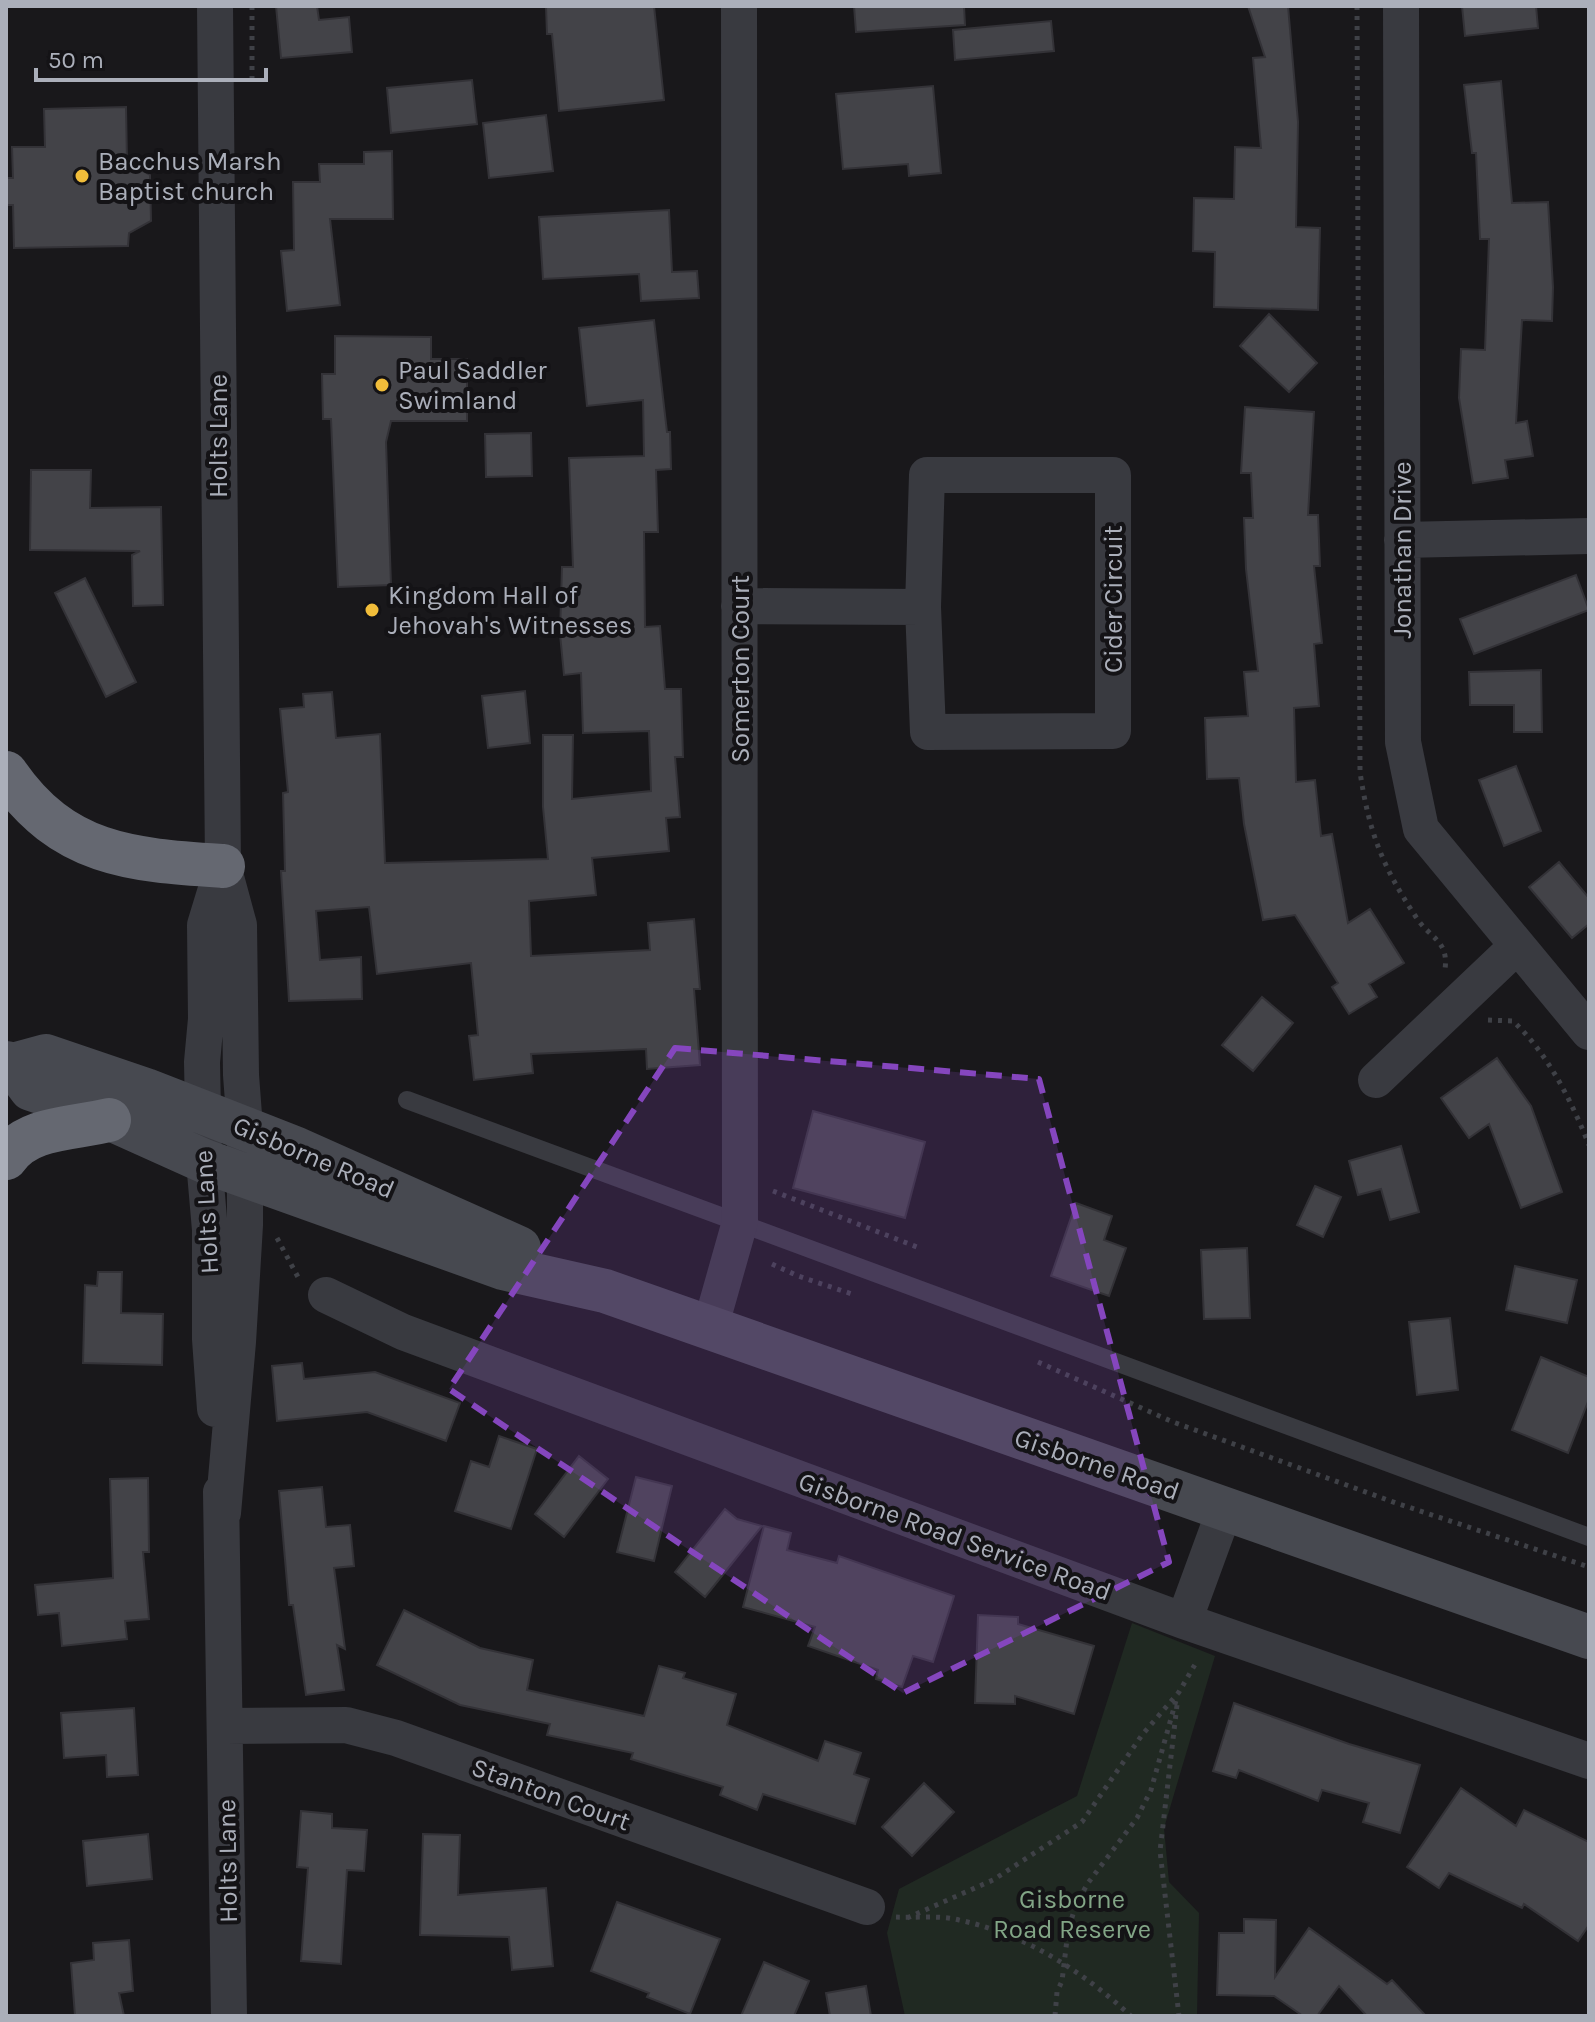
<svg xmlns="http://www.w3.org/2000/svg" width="1595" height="2022" font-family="Karla,sans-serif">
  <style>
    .green { fill: #202922 }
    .building { fill: #434348; stroke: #333237; stroke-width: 2 }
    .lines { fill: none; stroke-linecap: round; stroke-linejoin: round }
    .path { stroke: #3f4147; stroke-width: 5; stroke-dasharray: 4 6; stroke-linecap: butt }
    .service { stroke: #393a40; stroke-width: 18 }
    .minor { stroke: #393a40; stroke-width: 36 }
    .secondary { stroke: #474950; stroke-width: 44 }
    .motorway { stroke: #656871; stroke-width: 44 }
    .marked { fill: #8546be; fill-opacity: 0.2; stroke: #8546be; stroke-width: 6; stroke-dasharray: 16 10; stroke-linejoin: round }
    .poi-dot { fill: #f1bd3a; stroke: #141316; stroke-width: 3 }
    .labels { text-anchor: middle; stroke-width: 8; stroke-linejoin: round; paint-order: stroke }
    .poi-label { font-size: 26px; fill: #abafba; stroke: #141316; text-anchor: start }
    .street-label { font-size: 26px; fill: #abafba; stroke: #141316 }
    .park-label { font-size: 26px; fill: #82a586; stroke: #141316 }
  </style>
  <rect width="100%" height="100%" fill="#19181b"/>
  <path class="green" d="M1132 1623 1215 1656 1164 1828 1169 1882 1199 1913 1197 2016H905L887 1933 899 1889 1077 1796Z"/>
  <path class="building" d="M276 6H317L319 20 349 17 352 52 281 58Z
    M546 6H654L664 100 559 111 552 34H547Z
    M854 6H964L965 25 856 32Z
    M1248 6H1288L1298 122 1296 227 1320 228 1318 310 1214 307 1215 252 1193 251 1194 198 1234 199 1235 147 1261 148 1253 58 1265 57Z
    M1462 6H1536L1538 28 1465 36Z
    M1051 21 1054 51 955 60 953 30Z
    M472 80 477 124 391 133 387 88Z
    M1501 81 1512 203 1548 202 1553 287 1552 321 1522 320 1516 423 1527 421 1533 456 1505 460 1508 478 1473 483 1459 398 1461 349 1485 350 1489 239H1480L1476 153H1472L1464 85Z
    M933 86 941 173 909 176 908 164 843 169 836 94Z
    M126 107 127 162 150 175 151 221 129 233 128 246 14 248 13 205H6V178H13L12 147H45L44 109Z
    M546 115 553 171 489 178 483 123Z
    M392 151 393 219H330L340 305 287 311 281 251 294 250 293 182H320L319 164H364V152Z
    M669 210 672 272 697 271 699 298 641 301 639 274 543 279 539 217Z
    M1269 314 1317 363 1289 392 1240 346Z
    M654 320 667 432H670L671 469 656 470 658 532H644L645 627 660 626 665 689H681L683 757H675L680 817 666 818 669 851 592 858 596 895 529 901 531 956 650 950 648 923 694 919 700 989H694L700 1065 647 1069 646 1049 531 1054 533 1073 474 1080 469 1036 478 1035 471 963 377 974 369 907 316 911 320 960 361 957 362 999 289 1001 281 871H285L283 793 288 792 280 709 304 707 303 694 332 692 336 738 380 734 385 863 548 859 543 807V735H573L572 799 651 791 649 731 583 733 581 673 564 675 560 634 562 567H573L569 458 644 456 643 400 587 406 579 328Z
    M335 336 431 337V359H467V421H391L386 442 391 585 338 587 331 419H323L322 374H335Z
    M1245 407 1314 412 1308 515H1318L1320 566H1314L1322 643 1314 644 1319 706 1294 708 1296 782 1315 780 1321 836 1332 834 1348 923 1370 909 1404 963 1369 984 1377 997 1349 1014 1332 987 1338 983 1295 915 1263 920 1244 824 1239 778 1207 779 1205 718 1248 716 1244 672 1258 671 1246 569 1244 518H1253L1251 473H1241Z
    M531 433 532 476 486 477 485 434Z
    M31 470H91L90 508 161 507 163 605 133 606 132 555 140 551 30 550Z
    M1576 575 1589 610 1474 654 1460 619Z
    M85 578 136 682 106 697 55 593Z
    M1541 670 1542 732H1514V705H1470L1469 672Z
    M525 691 530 743 488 748 482 696Z
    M1516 766 1541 831 1504 846 1479 780Z
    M1559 862 1589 898V924L1572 938 1529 887Z
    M1262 997 1293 1023 1253 1071 1222 1045Z
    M1497 1058 1531 1106 1562 1192 1521 1208 1489 1124 1469 1138 1441 1098Z
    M813 1111 925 1142 905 1218 793 1188Z
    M1401 1146 1419 1212 1390 1220 1381 1189 1358 1195 1349 1161Z
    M1315 1186 1341 1197 1323 1237 1297 1225Z
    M1076 1203 1112 1216 1104 1240 1126 1248 1109 1296 1051 1276Z
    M1247 1248 1250 1318 1204 1319 1201 1250Z
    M1515 1266 1577 1280 1567 1323 1506 1310Z
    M98 1272H122L121 1313 163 1314 162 1365 83 1363 85 1285 97 1286Z
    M1450 1318 1458 1390 1417 1395 1409 1322Z
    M1541 1357 1589 1377V1399L1568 1453 1512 1430Z
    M302 1363 304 1379 375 1372 460 1403 446 1441 367 1412 277 1421 272 1366Z
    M499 1436 537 1449 511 1529 455 1511 471 1461 489 1467Z
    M579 1456 608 1479 564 1537 535 1514Z
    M636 1477 672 1486 654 1561 617 1552Z
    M148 1478 149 1552H143L149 1619 125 1621 127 1639 62 1646 59 1613 38 1615 35 1585 113 1578 110 1479Z
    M322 1487 326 1527 350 1525 354 1566 334 1568 345 1649 337 1645 344 1690 306 1695 293 1605H289L279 1491Z
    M725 1509 737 1519 762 1526 705 1597 675 1572Z
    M764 1526 791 1533 787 1550 837 1563 839 1556 954 1596 933 1662 913 1656 902 1687 876 1679 878 1670 808 1646 815 1627 743 1607Z
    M404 1610 480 1648 533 1660 527 1690 644 1716 659 1666 685 1673 683 1678 736 1694 727 1725 818 1761 825 1741 861 1753 854 1774 869 1779 855 1824 763 1794 757 1810 720 1795 723 1787 631 1759 633 1753 547 1735 550 1724 460 1705 377 1665Z
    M978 1615 1018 1617V1624L1094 1646 1074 1714 1015 1696V1704L975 1703Z
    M1234 1703 1349 1744 1420 1765 1400 1833 1363 1822 1369 1803 1322 1790 1318 1801 1239 1770 1236 1778 1213 1771Z
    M134 1708 138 1775 107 1777 106 1755 64 1758 61 1713Z
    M924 1783 954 1812 912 1856 882 1827Z
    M1461 1788 1516 1826 1524 1810 1589 1842V1925L1578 1941 1524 1904 1522 1908 1449 1873 1439 1888 1407 1867Z
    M301 1811 332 1814V1828L367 1830 364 1871 347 1870 341 1964 301 1961 308 1868 297 1867Z
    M148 1834 152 1879 87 1886 83 1841Z
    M423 1834 460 1835 458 1895 546 1888 553 1966 512 1970 509 1937 420 1935Z
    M617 1902 720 1939 690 2014 647 1997 649 1993 591 1971Z
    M1244 1919 1276 1920 1275 1977 1309 1928 1387 1984 1392 1980 1426 2016H1367L1339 1986 1317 2016H1303L1274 1996 1217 1995 1219 1933H1244Z
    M129 1940 133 1991 119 1993 124 2016H75L71 1963 94 1960 93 1943Z
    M764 1962 809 1981 794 2016H741Z
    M866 1986 871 2016H830L826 1993Z"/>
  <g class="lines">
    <path class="path" d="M252 6V81
      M1357 6 1360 772C1369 832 1382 866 1416 917 1429 938 1449 940 1445 969
      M1488 1020 1513 1021C1548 1054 1571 1100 1589 1145
      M773 1191 917 1247
      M277 1238 299 1279
      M772 1264 798 1276 852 1294
      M1038 1362 1173 1422 1396 1503 1589 1567
      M1177 1705 1160 1851 1179 2016
      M896 1917C916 1918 939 1915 959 1920 1025 1934 1082 1971 1131 2016
      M907 1918 993 1880 1082 1822 1142 1735 1179 1692 1197 1661
      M1055 2016 1057 1992 1062 1981 1068 1931 1076 1904 1088 1883 1137 1818 1151 1790 1177 1697"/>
    <path class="service" d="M407 1100 1589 1537"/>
    <path class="minor" d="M215 6 223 866 239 925 241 1075 245 1128V1225L238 1342 223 1513
      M1401 6 1403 742 1421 829 1589 1032
      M1402 540 1589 536
      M739 606 923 607 928 732 1113 731V475H927L923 607
      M1376 1080 1517 946
      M326 1295 403 1332 1184 1621 1589 1761
      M710 1328 740 1222 739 6
      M215 1409 210 1339V1230L204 1161 202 1062 206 1019 205 925 223 866
      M221 1492 229 2016
      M1184 1621 1225 1509
      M226 1726 346 1725 396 1738 867 1907"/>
    <path class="secondary" d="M6 1063 13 1065 31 1089 84 1107 204 1161 503 1268 605 1291 1589 1637
      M13 1065 46 1056 146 1090 297 1149 519 1248"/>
    <path class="motorway" d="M6 773C63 856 131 860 223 866
      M6 1158C28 1126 74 1129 109 1120"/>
  </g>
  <path class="marked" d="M675 1048 1039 1079 1169 1562 903 1693 449 1389Z"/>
  <g class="poi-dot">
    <circle cx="82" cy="176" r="8"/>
    <circle cx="382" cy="385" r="8"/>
    <circle cx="372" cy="610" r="8"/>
  </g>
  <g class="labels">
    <g class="poi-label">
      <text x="98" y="170">Bacchus Marsh<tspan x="98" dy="30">Baptist church</tspan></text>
      <text x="398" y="379">Paul Saddler<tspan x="398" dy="30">Swimland</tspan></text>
      <text x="388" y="604">Kingdom Hall of<tspan x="388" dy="30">Jehovah's Witnesses</tspan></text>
    </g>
    <g class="street-label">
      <text transform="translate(218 436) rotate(-90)" y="9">Holts Lane</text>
      <text transform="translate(1402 550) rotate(-90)" y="9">Jonathan Drive</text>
      <text transform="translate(1113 599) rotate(-90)" y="9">Cider Circuit</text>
      <text transform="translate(740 669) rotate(-90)" y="9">Somerton Court</text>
      <text transform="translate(314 1157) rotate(23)" y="9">Gisborne Road</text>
      <text transform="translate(206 1212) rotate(-93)" y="9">Holts Lane</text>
      <text transform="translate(1097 1464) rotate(19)" y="9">Gisborne Road</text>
      <text transform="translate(955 1536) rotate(20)" y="9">Gisborne Road Service Road</text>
      <text transform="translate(551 1794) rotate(20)" y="9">Stanton Court</text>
      <text transform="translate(227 1861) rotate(-91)" y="9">Holts Lane</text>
    </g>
    <g class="park-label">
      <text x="1072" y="1908">Gisborne<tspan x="1072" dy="30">Road Reserve</tspan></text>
    </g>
  </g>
  <rect width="1595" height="2022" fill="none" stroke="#abafba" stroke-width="16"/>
  <path d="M36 68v12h230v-12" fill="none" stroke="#abafba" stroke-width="4"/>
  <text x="48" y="68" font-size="24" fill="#abafba" stroke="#141316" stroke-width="6" paint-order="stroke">50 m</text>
</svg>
